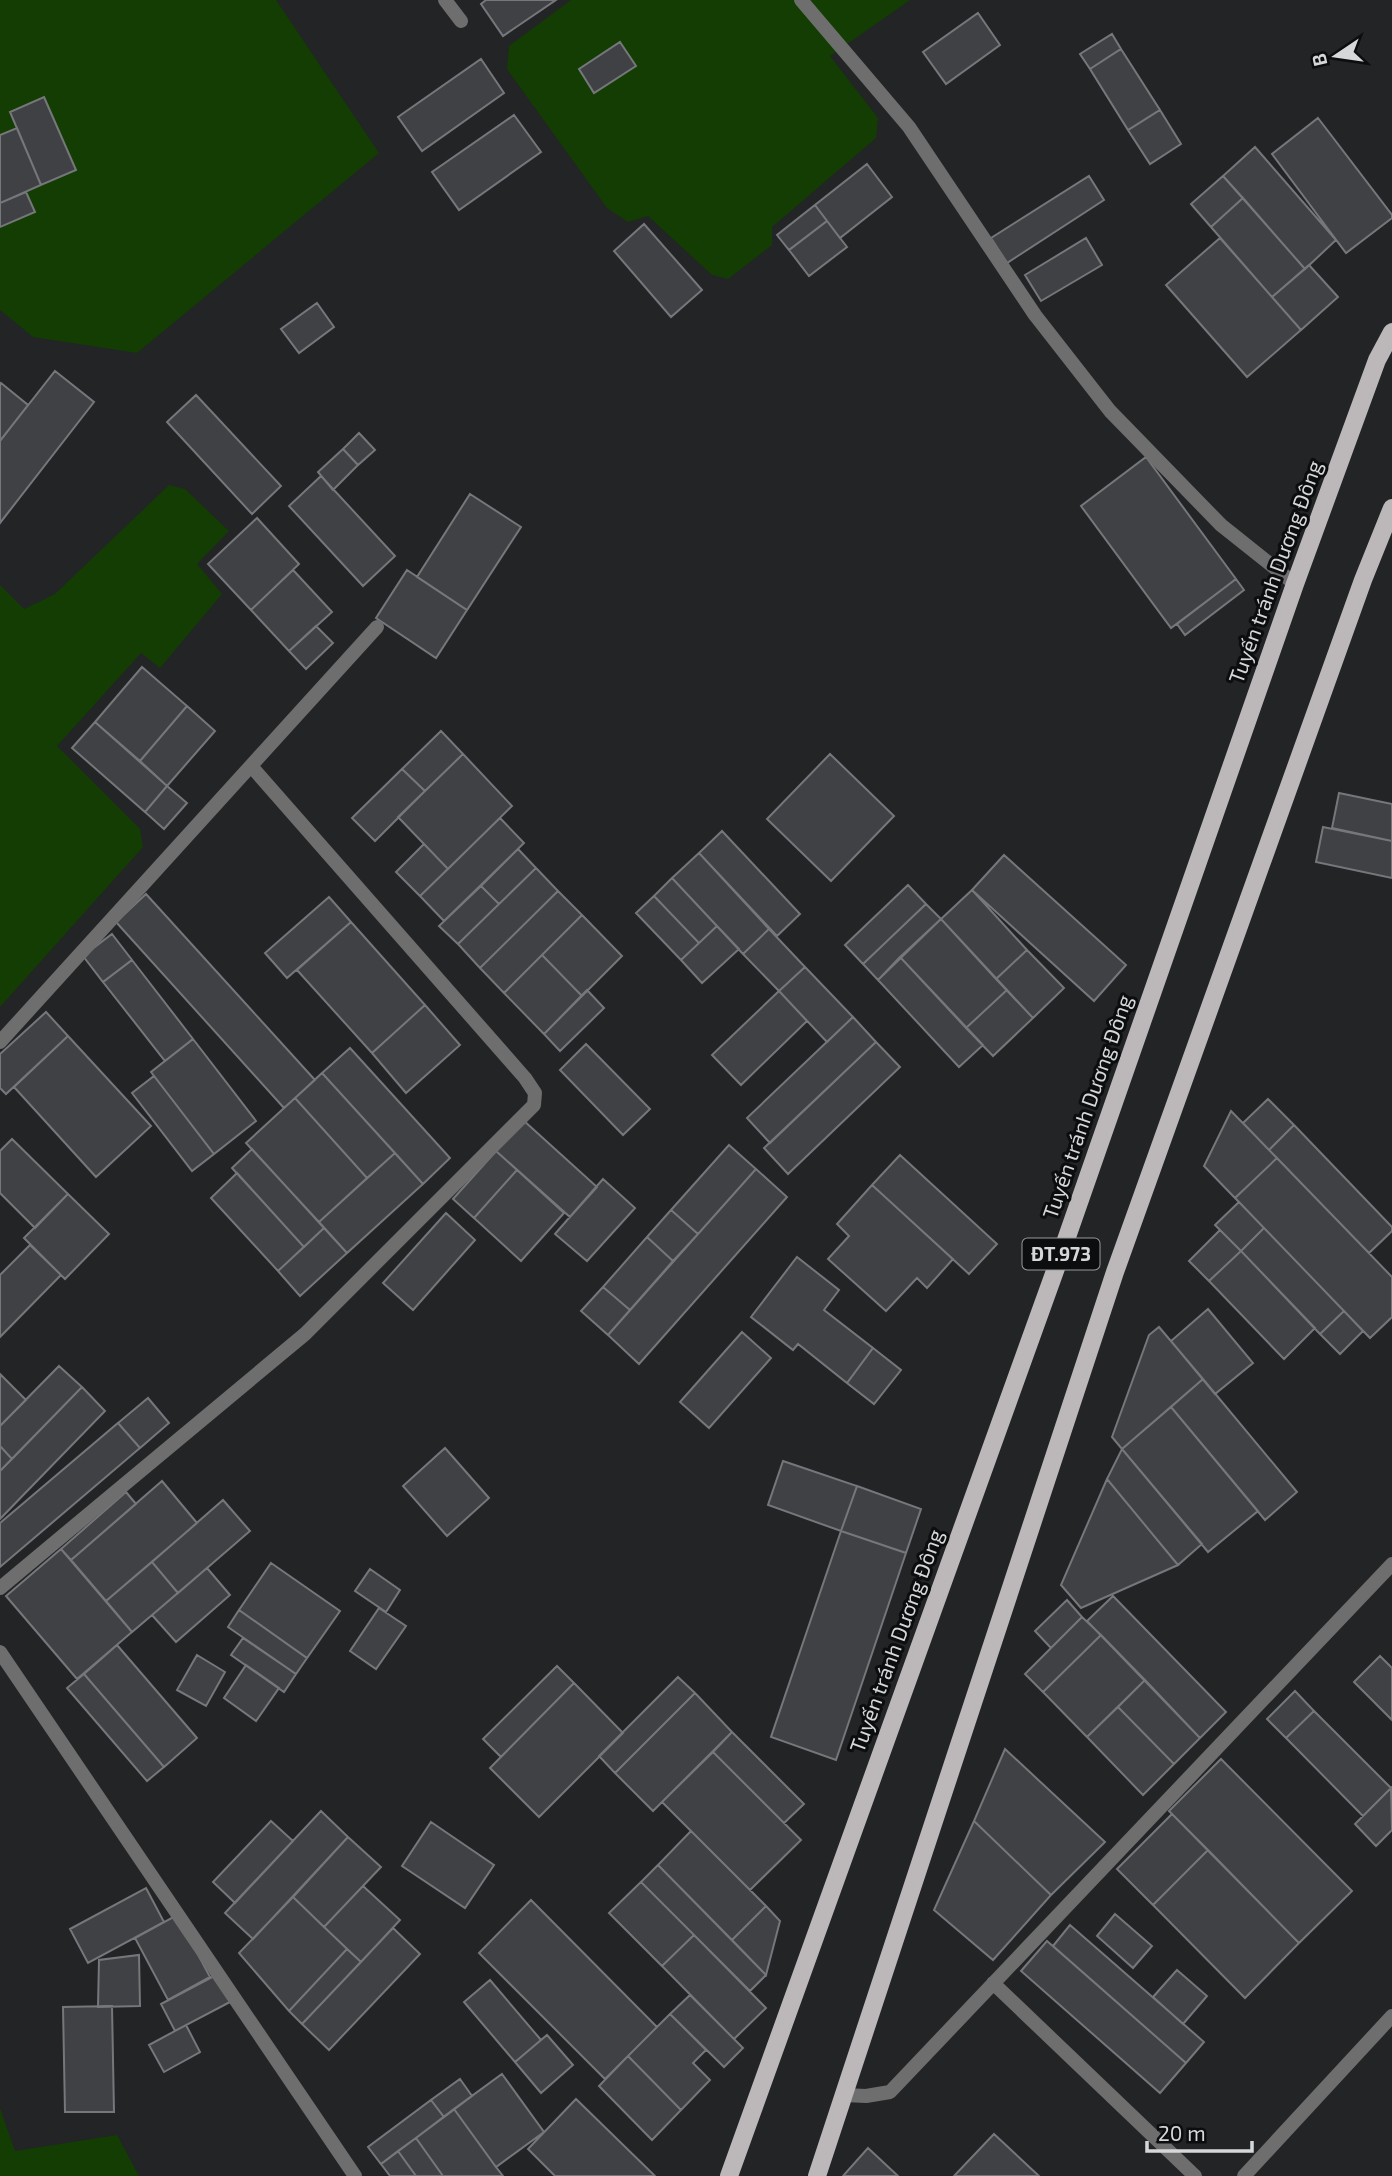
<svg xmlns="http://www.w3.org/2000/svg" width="1392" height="2176" font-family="'Exo 2',sans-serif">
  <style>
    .green { fill: #133d03 }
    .building { fill: #3f4144; stroke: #75777a; stroke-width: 2 }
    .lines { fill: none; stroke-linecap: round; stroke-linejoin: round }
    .street { stroke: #6f6e6e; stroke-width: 14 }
    .primary { stroke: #bcb8b9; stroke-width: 18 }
    .labels { text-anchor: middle; stroke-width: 6; stroke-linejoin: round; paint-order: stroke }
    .shield { fill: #0c0d0e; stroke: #999a9c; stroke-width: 2 }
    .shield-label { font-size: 19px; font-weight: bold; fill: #d6d7d9 }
    .street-label { font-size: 21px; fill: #d6d7d9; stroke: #0c0d0e }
  </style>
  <rect width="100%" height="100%" fill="#222426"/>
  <path class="green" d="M0 0H276L379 153 137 353 33 337 0 310Z
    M571 0H910L830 56 878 118 876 138 772 227V245L728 279 712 275 648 216 628 222 607 208 507 69 509 46Z
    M169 485 185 489 229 531 197 564 222 594 160 668 141 653 57 746 140 829 143 847 0 1007V585L24 609 55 594Z
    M0 2108 15 2151 117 2135 139 2176H0Z"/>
  <path class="building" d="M486 0H556L503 36 481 4Z
    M978 13 1000 45 946 84 923 52Z
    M1112 34 1121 49 1090 69 1080 54Z
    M620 42 636 66 594 93 579 69Z
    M1121 49 1160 110 1128 130 1090 69Z
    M481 59 504 93 422 151 398 117Z
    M44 97 76 170 41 185 10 112Z
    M1160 110 1181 144 1150 164 1128 130Z
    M514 115 541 152 459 210 432 172Z
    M1318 118 1392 215V218L1346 253 1272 154Z
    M17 128 41 185 0 203V135Z
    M1255 147 1336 240 1305 269 1223 176Z
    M867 164 892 197 840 238 815 205Z
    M1089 176 1104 200 1007 263 991 238Z
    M1223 176 1243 198 1211 227 1191 204Z
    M26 192 35 212 0 227V203Z
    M1243 198 1305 269 1272 297 1211 227Z
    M815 205 827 221 789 250 777 235Z
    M827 221 847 247 809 276 789 250Z
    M644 224 702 290 671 317 614 251Z
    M1086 238 1102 265 1041 301 1025 275Z
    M1220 238 1301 330 1247 377 1166 285Z
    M1309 265 1338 297 1301 330 1272 297Z
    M317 303 334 327 299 353 281 329Z
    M55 371 94 402 0 523V441Z
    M1 383 28 405 0 441V385Z
    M196 395 281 486 252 514 167 422Z
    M359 433 375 450 358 465 343 449Z
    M343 449 358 465 333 490 318 472Z
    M1146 457 1236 579 1171 628 1081 506Z
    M321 476 395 556 363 586 289 506Z
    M470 494 521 527 467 610 417 577Z
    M257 518 299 564 251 610 208 564Z
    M293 570 332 612 289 651 251 610Z
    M407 570 467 610 436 658 376 618Z
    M1236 579 1244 590 1185 635 1177 624Z
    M316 626 333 643 306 669 289 651Z
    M142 667 187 706 140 761 95 722Z
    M187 706 215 731 167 786 140 761Z
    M95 722 167 786 145 812 72 748Z
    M441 731 463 754 425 791 402 769Z
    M463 754 512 806 448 869 398 817Z
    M830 754 894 816 831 881 767 819Z
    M402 769 425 791 375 841 352 818Z
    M167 786 187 803 164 829 145 812Z
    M1339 793 1392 804V841L1332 828Z
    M500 818 524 843 444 921 420 896Z
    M1323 827 1392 841V878L1316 862Z
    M722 831 800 914 777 936 699 853Z
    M424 844 448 869 420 896 396 872Z
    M518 849 536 868 499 904 481 886Z
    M699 853 769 929 743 954 672 878Z
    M1004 855 1126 965 1094 1001 972 890Z
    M536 868 558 891 480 968 458 944Z
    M672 878 717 926 699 943 654 896Z
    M908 885 926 904 863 964 845 945Z
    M481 886 499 904 458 944 439 926Z
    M972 890 1027 950 996 979 941 919Z
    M558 891 582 915 504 993 480 968Z
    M146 894 315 1080 284 1108 116 922Z
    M654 896 699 943 681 960 636 913Z
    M329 897 351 922 287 978 265 953Z
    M926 904 941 919 878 980 863 964Z
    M582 915 622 956 582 996 542 955Z
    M941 919 1007 990 966 1028 900 957Z
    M351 922 425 1005 372 1053 297 970Z
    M717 926 739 949 702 983 681 960Z
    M769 929 805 967 779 991 743 954Z
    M112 934 132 960 103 982 83 956Z
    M1027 950 1064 988 1033 1018 996 979Z
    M542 955 582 996 544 1034 504 993Z
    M900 957 983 1045 959 1067 878 980Z
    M132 960 193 1039 165 1061 103 982Z
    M805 967 853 1017 827 1042 779 991Z
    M587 990 604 1008 560 1051 544 1034Z
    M1007 990 1033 1018 993 1056 966 1028Z
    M779 991 807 1021 741 1085 712 1055Z
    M425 1005 460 1045 406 1093 372 1053Z
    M46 1012 68 1036 6 1094 0 1088V1054Z
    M853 1017 876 1042 770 1143 747 1118Z
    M68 1036 151 1126 96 1177 14 1087Z
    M193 1039 256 1121 214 1154 151 1072Z
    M876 1042 900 1067 788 1174 764 1148Z
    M586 1044 650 1109 623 1135 560 1070Z
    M350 1048 450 1158 423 1184 322 1073Z
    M322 1073 395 1153 367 1178 295 1098Z
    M154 1076 214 1154 192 1171 132 1093Z
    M295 1098 367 1178 319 1222 246 1143Z
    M1268 1099 1294 1125 1269 1150 1243 1123Z
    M1231 1111 1277 1158 1235 1198 1204 1166Z
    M523 1120 597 1187 570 1217 496 1151Z
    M1294 1125 1392 1227V1231L1369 1253 1269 1150Z
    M12 1139 68 1194 35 1228 0 1193V1151Z
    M729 1145 756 1169 698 1234 671 1210Z
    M252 1149 324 1228 304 1247 232 1168Z
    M496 1151 517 1170 474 1218 453 1199Z
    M395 1153 423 1184 347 1253 319 1222Z
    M900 1155 997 1244 969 1274 872 1185Z
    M1277 1158 1392 1277V1317L1370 1338 1235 1198Z
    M756 1169 787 1197 639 1364 608 1335Z
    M517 1170 564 1213 521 1261 474 1218Z
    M237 1173 304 1247 278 1271 211 1198Z
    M603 1179 635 1208 587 1261 555 1234Z
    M872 1185 953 1259 927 1288 917 1278 886 1311 828 1259 849 1236 837 1224Z
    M68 1194 109 1234 65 1279 24 1238Z
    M1239 1202 1264 1228 1241 1251 1215 1225Z
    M671 1210 698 1234 673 1261 647 1237Z
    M446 1213 475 1240 413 1310 383 1283Z
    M324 1228 347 1253 300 1296 278 1271Z
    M1264 1228 1344 1311 1320 1334 1241 1251Z
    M1220 1230 1241 1251 1209 1281 1189 1261Z
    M647 1237 673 1261 630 1310 603 1287Z
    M30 1245 61 1275 0 1337V1275Z
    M1241 1251 1315 1328 1284 1359 1209 1281Z
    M797 1257 839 1290 824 1310 873 1348 847 1383 798 1344 793 1350 751 1317Z
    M603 1287 630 1310 608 1335 581 1311Z
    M1208 1309 1253 1363 1215 1394 1171 1341Z
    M1344 1311 1363 1331 1340 1354 1320 1334Z
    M1159 1327 1203 1379 1122 1449 1112 1437 1149 1335Z
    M742 1332 771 1358 709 1428 680 1402Z
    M873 1348 901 1370 874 1404 847 1383Z
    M59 1366 82 1387 12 1459 0 1446V1426Z
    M0 1374 26 1400 0 1426Z
    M1203 1379 1297 1492 1265 1520 1171 1407Z
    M82 1387 105 1411 0 1519V1471Z
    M148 1398 169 1423 140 1448 118 1423Z
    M1171 1407 1258 1511 1208 1552 1122 1449Z
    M118 1423 140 1448 0 1567V1523Z
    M0 1446 12 1459 0 1471Z
    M445 1448 489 1498 447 1536 403 1486Z
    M1122 1449 1202 1544 1178 1565 1107 1479Z
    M783 1461 857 1486 841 1531 768 1505Z
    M1107 1479 1178 1565 1081 1608 1061 1585Z
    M162 1481 197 1523 106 1601 71 1560Z
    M857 1486 921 1509 906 1553 841 1531Z
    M126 1492 136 1504 71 1560 61 1549Z
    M223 1500 250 1531 178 1593 152 1562Z
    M841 1531 906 1553 836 1760 771 1737Z
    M61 1549 132 1632 77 1679 6 1596Z
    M152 1562 178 1593 132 1632 106 1601Z
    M271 1563 340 1611 307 1658 239 1610Z
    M207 1568 230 1595 176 1642 152 1615Z
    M370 1569 400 1590 386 1612 355 1591Z
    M1113 1596 1226 1712 1200 1738 1087 1621Z
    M1067 1600 1082 1617 1051 1648 1035 1631Z
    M379 1608 406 1626 376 1669 350 1651Z
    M239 1610 307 1658 296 1674 228 1627Z
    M1082 1617 1101 1635 1043 1692 1025 1674Z
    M1101 1635 1145 1680 1087 1737 1043 1692Z
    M243 1638 296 1674 284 1692 231 1655Z
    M117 1645 197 1738 164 1767 84 1674Z
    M197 1655 225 1672 206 1706 177 1690Z
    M1380 1656 1392 1668V1720L1354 1682Z
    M246 1665 279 1688 256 1721 224 1698Z
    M557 1666 574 1683 501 1757 483 1739Z
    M84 1674 164 1767 147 1781 67 1688Z
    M678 1677 695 1693 615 1773 599 1756Z
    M1145 1680 1200 1738 1174 1764 1118 1707Z
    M574 1683 623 1733 539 1817 490 1768Z
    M1295 1691 1314 1711 1286 1738 1267 1719Z
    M695 1693 732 1732 653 1811 615 1773Z
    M1118 1707 1174 1764 1143 1795 1087 1737Z
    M1314 1711 1391 1788 1363 1816 1286 1738Z
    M732 1732 804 1804 784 1823 713 1752Z
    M1005 1749 1105 1842 1051 1895 974 1821Z
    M713 1752 801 1840 750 1890 662 1802Z
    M1221 1759 1352 1891 1299 1943 1169 1811Z
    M1391 1788 1392 1830 1376 1846 1355 1824Z
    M321 1811 348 1837 253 1939 225 1913Z
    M1172 1814 1208 1850 1153 1905 1117 1869Z
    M271 1821 293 1841 235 1903 213 1882Z
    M974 1821 1051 1895 993 1960 934 1910Z
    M431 1822 494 1865 465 1908 402 1866Z
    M691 1831 766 1906 732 1940 658 1865Z
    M348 1837 381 1867 324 1927 293 1897Z
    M1208 1850 1299 1943 1245 1998 1153 1905Z
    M658 1865 766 1975 750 1991 641 1882Z
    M641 1882 694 1935 662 1966 609 1913Z
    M363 1886 400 1920 361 1962 324 1927Z
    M146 1888 164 1922 88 1963 70 1929Z
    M293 1897 347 1949 289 2011 239 1953Z
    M531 1900 657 2027 605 2079 479 1953Z
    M766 1906 780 1921 766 1975 732 1940Z
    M1115 1914 1152 1946 1133 1968 1097 1936Z
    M177 1915 210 1977 168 2000 135 1938Z
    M1070 1925 1204 2042 1186 2063 1053 1946Z
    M393 1928 420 1954 329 2050 302 2024Z
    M694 1935 766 2008 734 2039 662 1966Z
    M1047 1941 1186 2063 1160 2093 1021 1971Z
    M347 1949 361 1962 302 2024 289 2011Z
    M139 1955 140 2006 98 2007 99 1960Z
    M1177 1970 1207 1996 1183 2024 1153 1997Z
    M216 1975 230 2002 175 2031 161 2004Z
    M490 1980 541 2040 515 2062 464 2002Z
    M690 1995 743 2048 724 2067 670 2014Z
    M112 2006 114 2112H65L63 2007Z
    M670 2014 706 2050 693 2063 710 2080 681 2110 628 2056Z
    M186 2025 200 2052 164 2072 149 2045Z
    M547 2035 573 2065 541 2093 515 2062Z
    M628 2056 681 2110 652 2140 599 2086Z
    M502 2074 544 2132 496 2167 454 2109Z
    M460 2079 472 2096 444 2117 431 2100Z
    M576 2099 655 2176H555L528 2149Z
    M431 2100 444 2117 381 2164 368 2147Z
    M454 2109 496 2167 503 2176H443L416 2138Z
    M994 2134 1039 2176H954Z
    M416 2138 443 2176H416L398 2151Z
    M868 2148 898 2176H843Z
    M398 2151 416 2176H390L381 2164Z"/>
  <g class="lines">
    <path class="street" d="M445 0 461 21
      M801 0 909 127 1035 315 1110 411 1221 525 1295 584
      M0 1042 377 627
      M0 1588 305 1334 534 1105 535 1093 525 1078 252 767
      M0 1652 355 2176
      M993 1983 1195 2176
      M844 2095 866 2096 890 2092 1392 1564
      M1244 2176 1392 2016"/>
    <path class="primary" d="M729 2176 1060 1257 1295 584 1377 360 1392 332
      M817 2176 1115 1272 1363 580 1392 508"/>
  </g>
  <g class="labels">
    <rect class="shield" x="1022.5" y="1238.5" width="77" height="31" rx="5"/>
    <g class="shield-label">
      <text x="1061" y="1261">ĐT.973</text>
    </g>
    <g class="street-label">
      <text transform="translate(1276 572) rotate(-70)" y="7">Tuyến tránh Dương Đông</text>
      <text transform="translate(1088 1107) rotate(-71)" y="7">Tuyến tránh Dương Đông</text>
      <text transform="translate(897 1641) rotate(-70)" y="7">Tuyến tránh Dương Đông</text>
    </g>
  </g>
  <g transform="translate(1336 56) rotate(257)" stroke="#0c0d0e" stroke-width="5" paint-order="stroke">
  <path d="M0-5L12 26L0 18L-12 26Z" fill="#d6d7d9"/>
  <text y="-10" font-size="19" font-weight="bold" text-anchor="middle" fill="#d6d7d9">B</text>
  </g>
  <path d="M1147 2141v10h105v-10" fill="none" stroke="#d6d7d9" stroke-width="3.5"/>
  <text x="1158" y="2141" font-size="21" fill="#d6d7d9" stroke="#0c0d0e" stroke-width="5" paint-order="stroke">20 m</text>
</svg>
